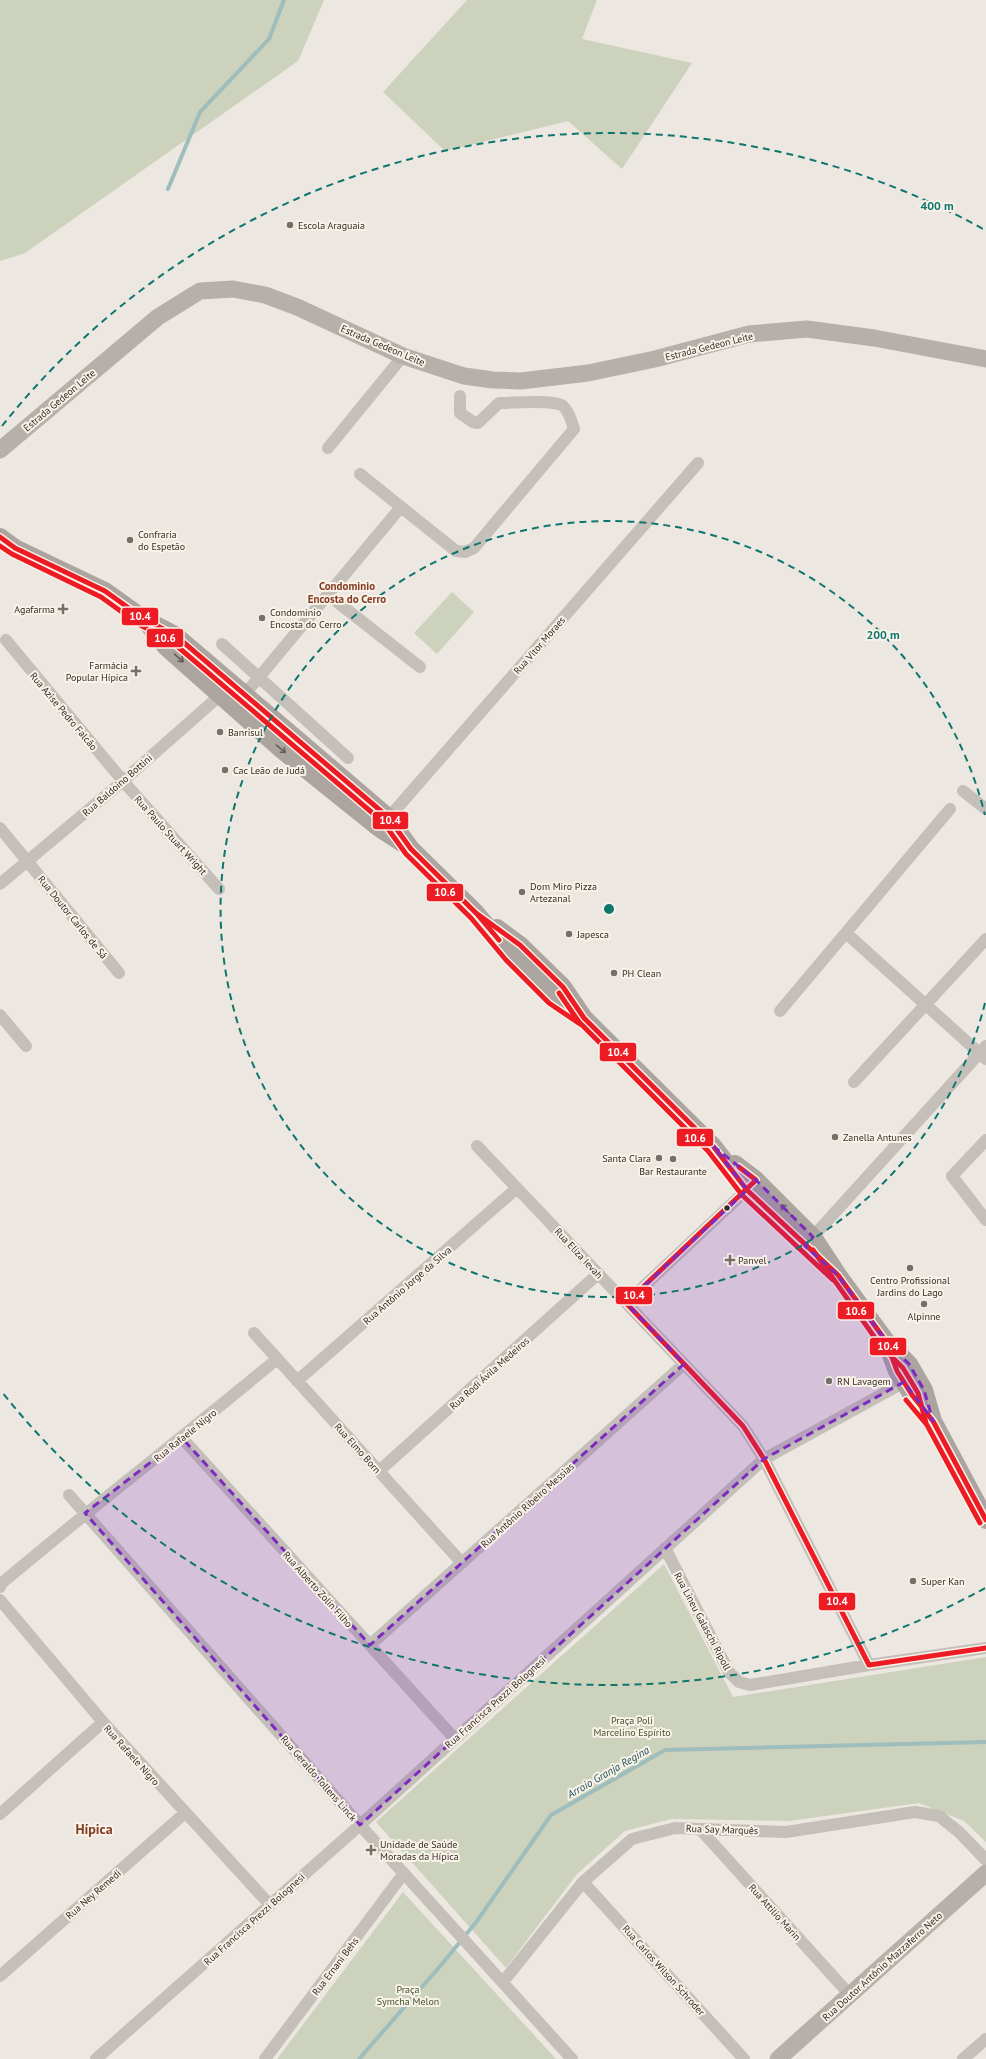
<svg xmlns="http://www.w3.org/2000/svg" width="986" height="2059" font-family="'PT Sans',sans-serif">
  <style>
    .green { fill: #cdd2bc }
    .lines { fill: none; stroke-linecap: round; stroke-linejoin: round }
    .stream { stroke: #9ebdbd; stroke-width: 4 }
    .street { stroke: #c5bfba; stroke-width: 12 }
    .secondary { stroke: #b6b0ab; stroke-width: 17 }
    .primary { stroke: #aba49f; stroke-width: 18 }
    .bus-1-casing { stroke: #f9f2e9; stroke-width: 8 }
    .bus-2-casing { stroke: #f9f2e9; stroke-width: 8 }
    .bus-1 { stroke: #ed1c24; stroke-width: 5 }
    .bus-2 { stroke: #ed1c24; stroke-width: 5 }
    .oneway { stroke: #655d58 }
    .marked { fill: #7b2cbf; fill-opacity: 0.2; stroke: #7b2cbf; stroke-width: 3; stroke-dasharray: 8 5; stroke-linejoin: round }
    .ring { fill: none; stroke: #0f766e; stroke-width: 2; stroke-dasharray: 7 5 }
    .poi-dot { fill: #766e69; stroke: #f9f2e9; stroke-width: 1.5 }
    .bus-dot { fill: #362d28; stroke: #f9f2e9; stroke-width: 1.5 }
    .labels { text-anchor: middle; stroke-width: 4; stroke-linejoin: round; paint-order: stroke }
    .poi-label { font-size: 10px; fill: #362d28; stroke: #f9f2e9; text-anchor: start }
    .street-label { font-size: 10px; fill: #362d28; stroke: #f9f2e9 }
    .park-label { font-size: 10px; fill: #45542d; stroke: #f9f2e9 }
    .neighbourhood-label { font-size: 11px; font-weight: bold; fill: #833c23; stroke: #f9f2e9 }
    .water-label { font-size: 11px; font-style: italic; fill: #1f5257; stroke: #f9f2e9 }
    .district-label { font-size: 14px; font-weight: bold; fill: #833c23; stroke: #f9f2e9 }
    .centre { fill: #0f766e; stroke: #f9f2e9; stroke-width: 2 }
    .ring-label { font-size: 12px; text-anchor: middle; font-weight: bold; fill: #0f766e; stroke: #f9f2e9; stroke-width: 4; stroke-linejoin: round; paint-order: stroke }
    .line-badge { stroke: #f9f2e9; stroke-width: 1.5 }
    .badge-label { font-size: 11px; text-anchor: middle; font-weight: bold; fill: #fff }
  </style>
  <rect width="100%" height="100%" fill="#ece7e1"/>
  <path class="green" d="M0 0H324L298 61 25 253 0 261Z
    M467 0H597L582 39 692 63 622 169 568 121 445 151 383 92Z
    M452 592 474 612 437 654 414 633Z
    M664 1564 733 1697 986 1657V1842L964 1821 919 1803 789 1821 671 1819 625 1831 577 1874 506 1968 376 1822Z
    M403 1892 556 2059H277Z"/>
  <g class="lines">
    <path class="stream" d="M168 189 200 112 269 39 284 0
      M359 2059 442 1964 477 1921 551 1815 665 1750 986 1742"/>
    <path class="street" d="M328 448 403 356
      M360 474 401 507
      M327 594 420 667
      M6 640 123 781 219 889
      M222 644 348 758
      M245 694 401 507 456 551 465 552 474 548 574 429C572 422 569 411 563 406 553 399 513 403 499 403L478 423 473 422 460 413V396
      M963 791 986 809
      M384 823 698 463
      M0 828 119 973
      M0 884 123 781 225 691
      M846 933 986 1059
      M780 1011 950 809
      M0 1015 26 1046
      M854 1082 986 939
      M986 1140 952 1176 986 1220
      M477 1146 743 1426 764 1459 869 1665
      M808 1242 986 1046
      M626 1303 752 1185
      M254 1333 462 1563
      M297 1381 517 1188
      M182 1438 455 1739
      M379 1471 598 1274
      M69 1495 360 1825 572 2059
      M665 1548 729 1672 739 1682 750 1685 869 1665 986 1648
      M0 1587 2 1583C92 1507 186 1435 277 1359
      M0 1600 103 1722 270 1905
      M370 1645 684 1364
      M0 1814 103 1722
      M700 1829 850 1995
      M583 1882 744 2059
      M0 1976 185 1813
      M503 1982 583 1882 632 1839 675 1828 786 1832 915 1812 939 1816 959 1832 986 1860
      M96 2059 360 1825 764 1459 910 1379
      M265 2059 404 1873
      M963 2059 986 2039"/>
    <path class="secondary" d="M0 450 158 317 200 291 233 289 265 295 297 307 403 356 464 376 493 380 521 381 588 373 655 359 749 334 807 329 874 338 986 359
      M778 2059 986 1873"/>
    <path class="primary" d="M0 537 15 548 105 591 144 619 175 635 388 817 411 849 476 913 511 955 553 998 584 1018
      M148 624 166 647 282 750 379 828 402 843
      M497 928 520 945 563 987 584 1018 713 1146 747 1190 805 1246 838 1275
      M735 1164 756 1180 813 1237 838 1275 886 1341 909 1364 924 1390 933 1421
      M888 1347 897 1371 912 1395 933 1421 986 1520"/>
    <defs>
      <path id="bus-1" d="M0 537 15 548 105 591 144 619 175 635 388 817 411 849 476 913 499 940
        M476 913 520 945 563 987 584 1018 713 1146 747 1190 838 1275 886 1341 897 1371 912 1395 933 1421 986 1520
        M739 1167 756 1180 626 1303 743 1426 764 1459 869 1665 986 1648"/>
      <path id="bus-2" d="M0 546 12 554 101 597 140 625 171 641 383 822 406 854 471 918 506 960 549 1003 580 1024
        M559 993 579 1022 708 1151 742 1195 833 1280
        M813 1250 880 1345 903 1368 918 1393 926 1423
        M906 1400 927 1425 980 1523"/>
    </defs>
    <use href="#bus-1" class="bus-1-casing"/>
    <use href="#bus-2" class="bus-2-casing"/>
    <use href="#bus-1" class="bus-1"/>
    <use href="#bus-2" class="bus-2"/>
  </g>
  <defs><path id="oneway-shaft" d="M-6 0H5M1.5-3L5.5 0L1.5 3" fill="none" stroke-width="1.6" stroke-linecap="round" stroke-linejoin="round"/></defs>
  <g class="oneway">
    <use href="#oneway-shaft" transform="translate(179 658) rotate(41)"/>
    <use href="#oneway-shaft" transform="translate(281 749) rotate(40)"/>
    <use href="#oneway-shaft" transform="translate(785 1209) rotate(-135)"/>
  </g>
  <path class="marked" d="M713 1146 756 1180 813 1237 805 1246 838 1275 886 1341 909 1364 924 1390 933 1421 904 1382 764 1459 360 1825 85 1513 182 1438 370 1645 684 1364 626 1303 747 1190Z"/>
  <g class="ring">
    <path d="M985 1003A388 388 0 1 1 985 815"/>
    <path d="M985 1588A776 776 0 0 1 2 1392M2 426A776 776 0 0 1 985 230"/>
  </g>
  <g class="poi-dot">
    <circle cx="290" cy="225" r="4"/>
    <circle cx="130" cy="540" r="4"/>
    <path d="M61 603h4v4h4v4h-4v4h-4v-4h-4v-4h4z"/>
    <circle cx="262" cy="618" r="4"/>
    <path d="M134 665h4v4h4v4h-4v4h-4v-4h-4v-4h4z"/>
    <circle cx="220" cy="732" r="4"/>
    <circle cx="225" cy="770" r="4"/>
    <circle cx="522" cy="892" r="4"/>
    <circle cx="569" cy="934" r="4"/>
    <circle cx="614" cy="973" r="4"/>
    <circle cx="835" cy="1137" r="4"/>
    <circle cx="659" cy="1158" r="4"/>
    <circle cx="673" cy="1159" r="4"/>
    <path d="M728 1254h4v4h4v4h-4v4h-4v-4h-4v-4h4z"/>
    <circle cx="910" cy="1268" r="4"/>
    <circle cx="924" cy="1304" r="4"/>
    <circle cx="829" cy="1381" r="4"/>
    <circle cx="913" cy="1581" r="4"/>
    <path d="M369 1844h4v4h4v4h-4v4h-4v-4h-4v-4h4z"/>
  </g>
  <circle class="bus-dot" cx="727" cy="1208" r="3.5"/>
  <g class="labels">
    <g class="poi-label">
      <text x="298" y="229">Escola Araguaia</text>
      <text x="138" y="538">Confraria<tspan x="138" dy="12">do Espetão</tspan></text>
      <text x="55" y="613" text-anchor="end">Agafarma</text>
      <text x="270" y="616">Condominio<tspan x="270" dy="12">Encosta do Cerro</tspan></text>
      <text x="128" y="669" text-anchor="end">Farmácia<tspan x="128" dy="12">Popular Hípica</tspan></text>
      <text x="228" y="736">Banrisul</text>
      <text x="233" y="774">Cac Leão de Judá</text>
      <text x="530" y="890">Dom Miro Pizza<tspan x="530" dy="12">Artezanal</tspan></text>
      <text x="577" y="938">Japesca</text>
      <text x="622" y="977">PH Clean</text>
      <text x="843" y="1141">Zanella Antunes</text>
      <text x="651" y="1162" text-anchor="end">Santa Clara</text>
      <text x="673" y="1175" text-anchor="middle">Bar Restaurante</text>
      <text x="738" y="1264">Panvel</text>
      <text x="910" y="1284" text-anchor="middle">Centro Profissional<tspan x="910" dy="12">Jardins do Lago</tspan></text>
      <text x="924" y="1320" text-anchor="middle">Alpinne</text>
      <text x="837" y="1385">RN Lavagem</text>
      <text x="921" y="1585">Super Kan</text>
      <text x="380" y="1848">Unidade de Saúde<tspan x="380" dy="12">Moradas da Hípica</tspan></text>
    </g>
    <g class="street-label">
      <text transform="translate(383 345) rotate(23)" y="4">Estrada Gedeon Leite</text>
      <text transform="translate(709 346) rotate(-14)" y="4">Estrada Gedeon Leite</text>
      <text transform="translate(59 400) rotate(-40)" y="4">Estrada Gedeon Leite</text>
      <text transform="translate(539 645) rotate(-49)" y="4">Rua Vitor Moraes</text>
      <text transform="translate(64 711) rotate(50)" y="4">Rua Azise Pedro Falcão</text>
      <text transform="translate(117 785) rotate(-41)" y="4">Rua Baldoino Bottini</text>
      <text transform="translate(171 835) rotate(48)" y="4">Rua Paulo Stuart Wright</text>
      <text transform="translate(73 917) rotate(51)" y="4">Rua Doutor Carlos de Sá</text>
      <text transform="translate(579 1253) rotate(47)" y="4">Rua Eliza Ievah</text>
      <text transform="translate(407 1285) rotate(-41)" y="4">Rua Antônio Jorge da Silva</text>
      <text transform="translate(489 1373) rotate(-42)" y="4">Rua Rodi Ávila Medeiros</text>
      <text transform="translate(185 1435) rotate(-39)" y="4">Rua Rafaele Nigro</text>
      <text transform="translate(358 1448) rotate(48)" y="4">Rua Elmo Born</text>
      <text transform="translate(527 1505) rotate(-42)" y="4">Rua Antônio Ribeiro Messias</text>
      <text transform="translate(318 1589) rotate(48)" y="4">Rua Alberto Zolin Filho</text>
      <text transform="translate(703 1621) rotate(62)" y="4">Rua Lineu Galaschi Ripoll</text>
      <text transform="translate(495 1702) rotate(-42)" y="4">Rua Francisca Prezzi Bolognesi</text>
      <text transform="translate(132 1755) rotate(48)" y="4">Rua Rafaele Nigro</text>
      <text transform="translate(319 1778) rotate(49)" y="4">Rua Geraldo Tollens Linck</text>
      <text transform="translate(722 1829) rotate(2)" y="4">Rua Say Marquês</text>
      <text transform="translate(93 1894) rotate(-41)" y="4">Rua Ney Remedi</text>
      <text transform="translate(775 1912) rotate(48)" y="4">Rua Attilio Marin</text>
      <text transform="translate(254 1919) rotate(-42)" y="4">Rua Francisca Prezzi Bolognesi</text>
      <text transform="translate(335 1966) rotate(-53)" y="4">Rua Ernani Behs</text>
      <text transform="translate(882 1966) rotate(-42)" y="4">Rua Doutor Antônio Mazzaferro Neto</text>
      <text transform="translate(664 1970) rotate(48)" y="4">Rua Carlos Wilson Schroder</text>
    </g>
    <g class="park-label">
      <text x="632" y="1724">Praça Poli<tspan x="632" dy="12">Marcelino Espírito</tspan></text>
      <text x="408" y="1993">Praça<tspan x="408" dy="12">Symcha Melon</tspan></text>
    </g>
    <g class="neighbourhood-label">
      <text x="347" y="590">Condominio<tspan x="347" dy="13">Encosta do Cerro</tspan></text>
    </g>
    <g class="water-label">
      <text transform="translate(608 1772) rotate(-30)" y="4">Arroio Granja Regina</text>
    </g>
    <g class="district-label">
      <text x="94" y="1834">Hípica</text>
    </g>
  </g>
  <circle cx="609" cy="909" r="6" class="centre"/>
  <g class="ring-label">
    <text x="937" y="210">400 m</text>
    <text x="883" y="639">200 m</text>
  </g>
  <g class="line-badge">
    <rect x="121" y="607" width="38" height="19" rx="4" fill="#ed1c24"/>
    <rect x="146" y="628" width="38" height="20" rx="4" fill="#ed1c24"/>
    <rect x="372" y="811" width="37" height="19" rx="4" fill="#ed1c24"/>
    <rect x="426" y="883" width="38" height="19" rx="4" fill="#ed1c24"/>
    <rect x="599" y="1042" width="38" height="20" rx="4" fill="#ed1c24"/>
    <rect x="676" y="1128" width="38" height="19" rx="4" fill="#ed1c24"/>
    <rect x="615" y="1286" width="38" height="19" rx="4" fill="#ed1c24"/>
    <rect x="837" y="1301" width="38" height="19" rx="4" fill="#ed1c24"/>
    <rect x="869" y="1337" width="38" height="19" rx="4" fill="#ed1c24"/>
    <rect x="818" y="1592" width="38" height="19" rx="4" fill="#ed1c24"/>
  </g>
  <g class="badge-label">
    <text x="140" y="620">10.4</text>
    <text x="165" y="642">10.6</text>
    <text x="390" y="824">10.4</text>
    <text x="445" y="896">10.6</text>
    <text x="618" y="1056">10.4</text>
    <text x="695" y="1142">10.6</text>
    <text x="634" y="1299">10.4</text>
    <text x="856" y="1315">10.6</text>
    <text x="888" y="1350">10.4</text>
    <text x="837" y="1605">10.4</text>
  </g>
</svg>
